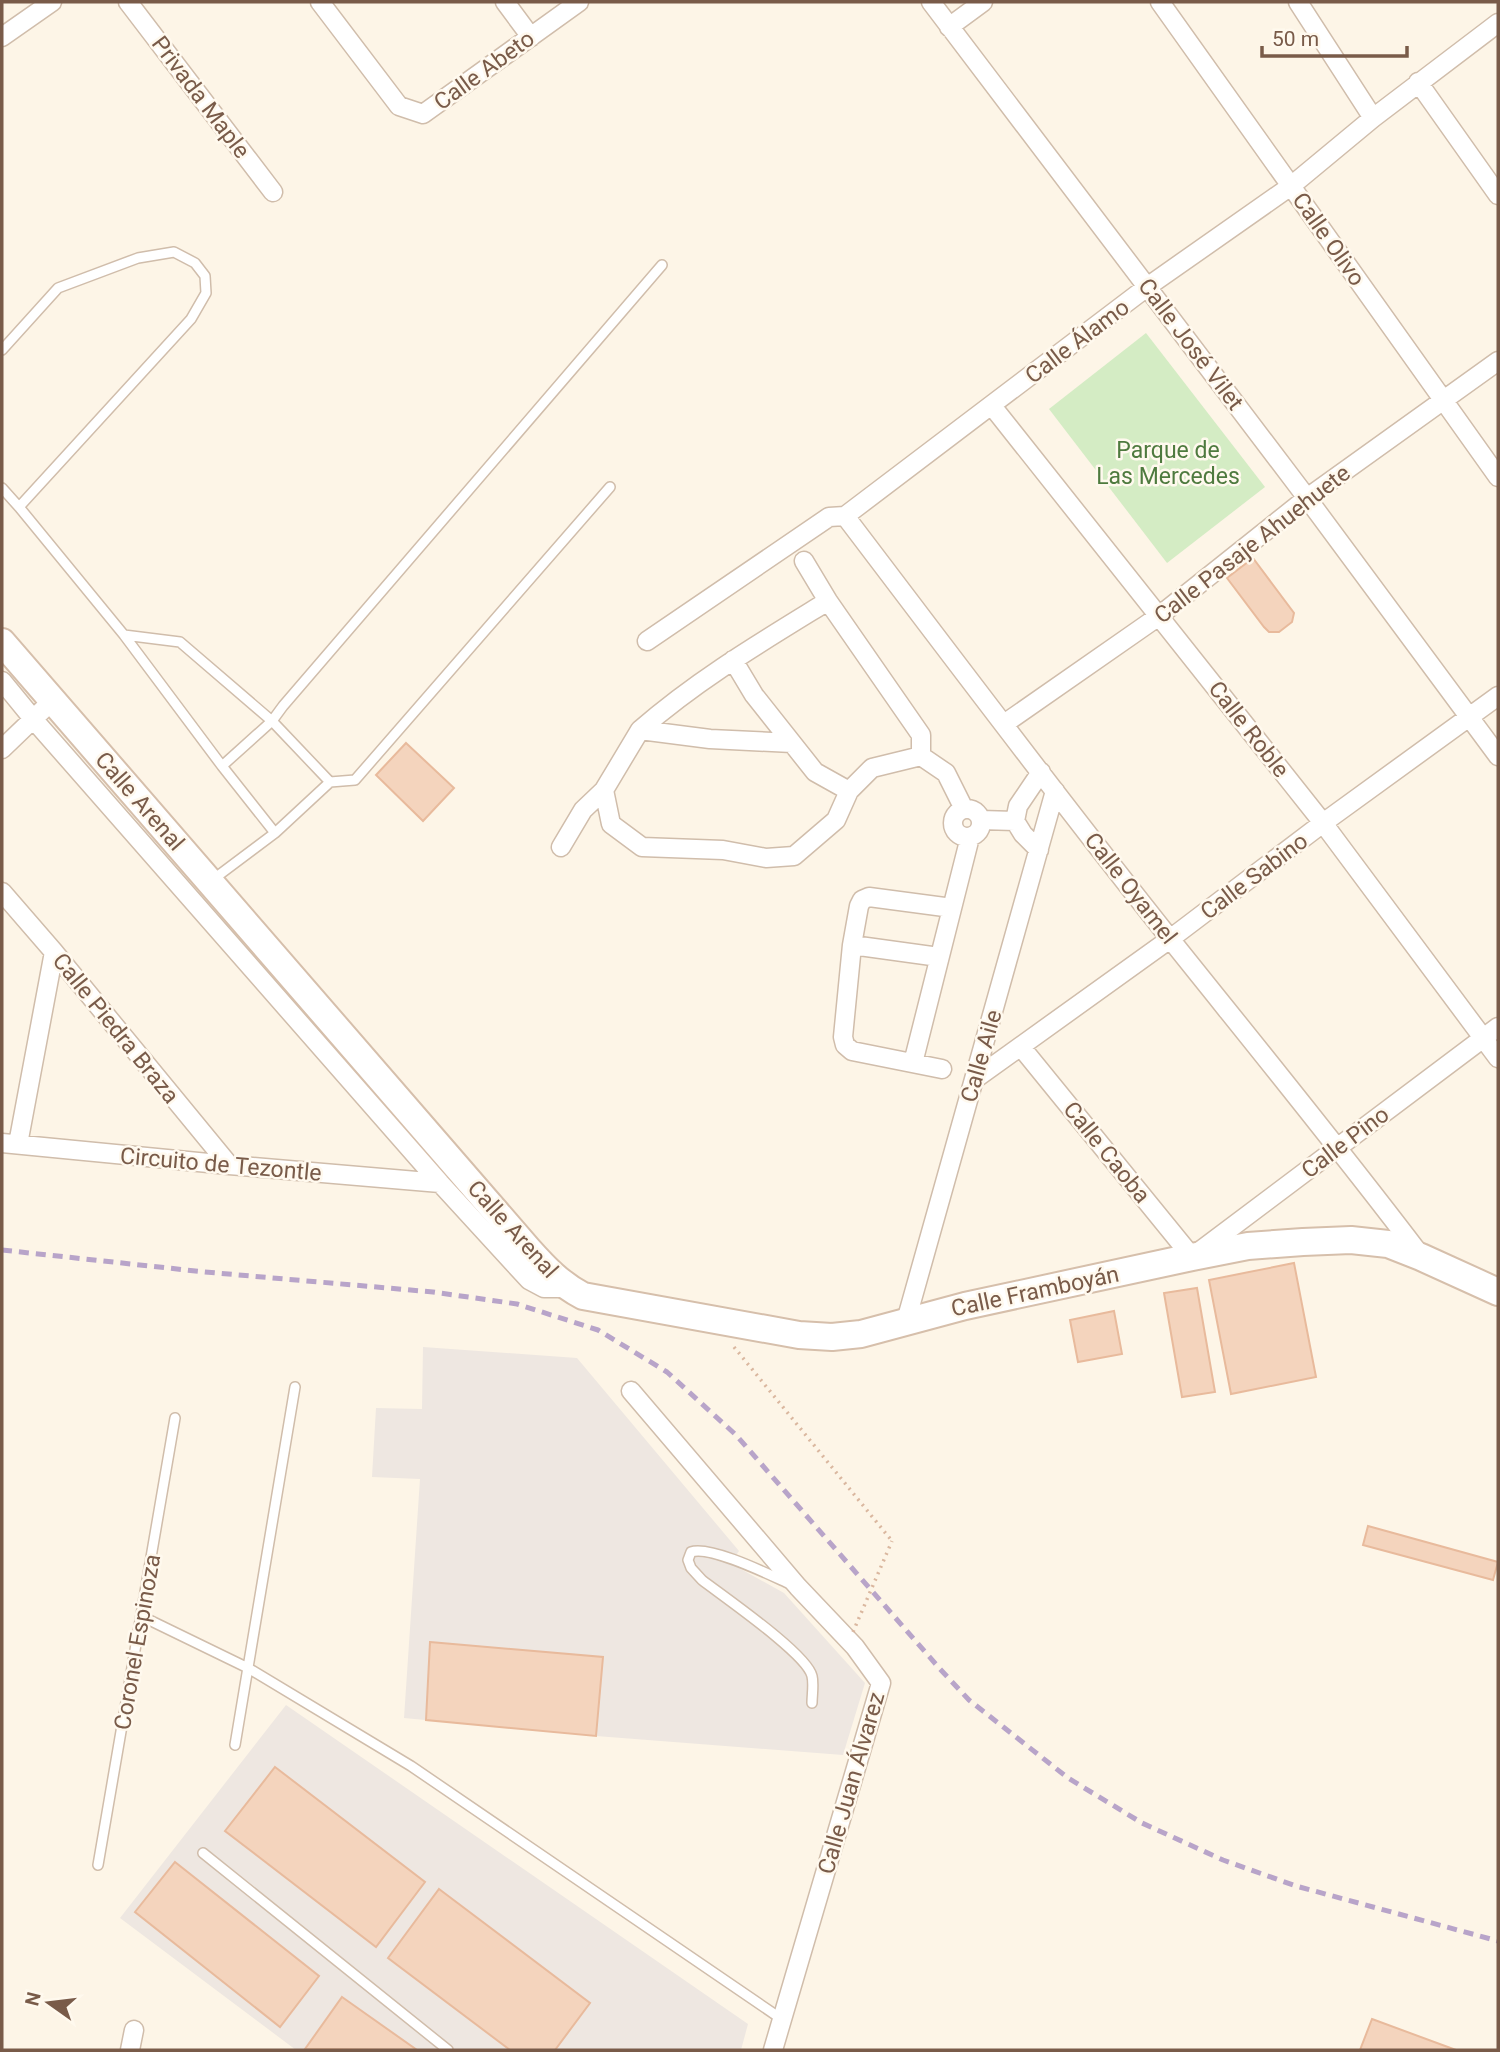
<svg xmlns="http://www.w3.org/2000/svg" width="1500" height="2052" font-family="Roboto,sans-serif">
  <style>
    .industrial { fill: #eee7e1 }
    .green { fill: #d4ecc4 }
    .building { fill: #f4d4bd; stroke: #e8ba9c; stroke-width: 2 }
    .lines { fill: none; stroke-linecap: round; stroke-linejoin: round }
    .lane-casing { stroke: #d0bdab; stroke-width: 12 }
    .street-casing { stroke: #d0bdab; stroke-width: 21 }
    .secondary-casing { stroke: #d6bfab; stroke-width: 30 }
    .path { stroke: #dab79f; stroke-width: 3.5; stroke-dasharray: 2 5; stroke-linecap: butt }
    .lane { stroke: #fff; stroke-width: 9 }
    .street { stroke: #fff; stroke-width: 18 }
    .secondary { stroke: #fff; stroke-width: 26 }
    .rail { stroke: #b8a4c9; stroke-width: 5; stroke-dasharray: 10 7; stroke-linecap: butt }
    .path-bridge { stroke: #dab79f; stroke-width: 3.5; stroke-dasharray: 2 5; stroke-linecap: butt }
    .labels { text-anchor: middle; stroke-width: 5; stroke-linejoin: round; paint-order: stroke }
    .street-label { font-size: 23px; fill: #795b49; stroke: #fff9ee }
    .park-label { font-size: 23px; fill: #4e7a3e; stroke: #fff9ee }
  </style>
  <rect width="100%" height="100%" fill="#fdf5e7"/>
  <path class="industrial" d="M423 1347 577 1358 739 1551 730 1563 784 1593 865 1683 843 1755 596 1736 404 1718 420 1479 372 1477 376 1408 422 1409Z
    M286 1705 748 2024 741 2050H296L120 1918Z"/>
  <path class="green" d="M1146 333 1265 487 1167 563 1049 409Z"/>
  <path class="building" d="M1253 558 1294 613 1292 622 1279 632H1269L1264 627 1227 578Z
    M406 743 454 788 423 821 376 775Z
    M1294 1263 1316 1377 1231 1394 1209 1280Z
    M1197 1288 1215 1392 1182 1397 1164 1293Z
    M1114 1311 1122 1354 1078 1362 1070 1320Z
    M1368 1526 1498 1562 1493 1580 1363 1545Z
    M430 1642 603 1657 596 1736 426 1720Z
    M275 1767 425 1882 376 1947 225 1831Z
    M175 1862 319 1976 280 2027 135 1912Z
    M439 1889 590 2003 555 2050H510L388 1958Z
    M342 1997 417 2050 305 2049Z
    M1372 2019 1456 2050H1360Z"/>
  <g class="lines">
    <defs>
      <path id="lane" d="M2 350 58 288 138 258 174 252 195 263 205 276 206 293 191 319 19 507 2 488
        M19 507 124 635 222 766 275 833 211 881
        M124 635 180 642 272 721 222 766
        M330 782 272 721 283 706 662 265
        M275 833 330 782 355 780 610 487
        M790 1584C770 1575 710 1545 691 1552L688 1560 691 1568 702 1580C724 1597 807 1654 812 1676 814 1684 812 1695 812 1703
        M141 1616 248 1668 411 1766 783 2020
        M235 1745 295 1387
        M203 1853 448 2050
        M98 1865 175 1418"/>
      <path id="street" d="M128 2 273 192
        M320 2 399 106 423 114 579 2
        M505 2 531 37
        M931 2 1307 498 1498 756
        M1160 2 1498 477
        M1298 2 1373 118
        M949 27 983 2
        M2 37 52 2
        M1418 82 1498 195
        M992 406 1323 823 1498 1058
        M845 516C953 658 1060 801 1171 940 1255 1045 1340 1149 1421 1256
        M804 561 828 601 921 735V756
        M647 641 829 517 845 516 1147 287 1291 186 1373 118 1498 23
        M733 660 754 695 815 772 849 791
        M2 681 34 720 440 1183 529 1280 544 1288H567
        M1004 724 1159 616 1307 498 1498 361
        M640 730C697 680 763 641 828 601
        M792 743 710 739 640 730 604 790 611 824 642 847 723 850 766 858 794 856 836 820 849 791 872 768 921 756 946 773 964 809
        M2 749 53 700
        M953 823a14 14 0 1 1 28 0a14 14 0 1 1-28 0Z
        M981 820 1015 821
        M561 847 583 810 604 790
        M1039 850 1023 834 1015 821 1018 806 1041 772
        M2 892 54 952 229 1165
        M852 945 939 957
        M1021 1047 1192 1257 1498 1027
        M913 1063 970 837
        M942 1069 852 1051 845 1045 843 1037 852 945 859 906 862 900 869 897 952 908
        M975 1079 1170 939 1323 823 1498 696
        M2 1143 229 1165 440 1183
        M18 1144 54 952
        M906 1321 1055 791
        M631 1391 798 1587 855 1647 881 1683 773 2050
        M130 2050 134 2030"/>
      <path id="secondary" d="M2 642 528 1249C545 1268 560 1284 583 1296L799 1335 832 1337 861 1334 965 1306 1192 1257 1248 1246 1303 1242 1351 1240 1388 1244 1421 1257 1498 1292"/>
    </defs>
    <use href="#lane" class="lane-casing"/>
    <use href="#street" class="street-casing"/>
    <use href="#secondary" class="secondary-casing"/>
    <path class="path" d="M734 1347 892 1541"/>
    <use href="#lane" class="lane"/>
    <use href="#street" class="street"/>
    <use href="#secondary" class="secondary"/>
    <path class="rail" d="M2 1250 205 1272 433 1292 517 1304 598 1330 667 1372 736 1435 940 1669 969 1700 1068 1778 1142 1823 1223 1860 1296 1886 1498 1941"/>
    <path class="path-bridge" d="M853 1632 892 1541"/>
  </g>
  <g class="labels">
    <g class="street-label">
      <text transform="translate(484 70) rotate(-36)" y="8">Calle Abeto</text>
      <text transform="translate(201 97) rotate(53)" y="8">Privada Maple</text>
      <text transform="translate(1329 239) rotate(55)" y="8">Calle Olivo</text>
      <text transform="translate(1077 341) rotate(-37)" y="8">Calle Álamo</text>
      <text transform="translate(1191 344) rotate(53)" y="8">Calle José Vilet</text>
      <text transform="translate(1252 544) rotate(-38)" y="8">Calle Pasaje Ahuehuete</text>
      <text transform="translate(1249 729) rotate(52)" y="8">Calle Roble</text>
      <text transform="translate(140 801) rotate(49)" y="8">Calle Arenal</text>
      <text transform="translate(1254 876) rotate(-37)" y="8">Calle Sabino</text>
      <text transform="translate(1131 888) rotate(52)" y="8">Calle Oyamel</text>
      <text transform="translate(116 1028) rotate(51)" y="8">Calle Piedra Braza</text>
      <text transform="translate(981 1056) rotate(-74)" y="8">Calle Aile</text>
      <text transform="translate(1345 1142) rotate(-37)" y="8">Calle Pino</text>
      <text transform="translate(1107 1152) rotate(51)" y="8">Calle Caoba</text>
      <text transform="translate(221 1164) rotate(5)" y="8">Circuito de Tezontle</text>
      <text transform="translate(513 1229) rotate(48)" y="8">Calle Arenal</text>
      <text transform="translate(1035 1291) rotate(-12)" y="8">Calle Framboyán</text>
      <text transform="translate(137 1642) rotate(-80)" y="8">Coronel Espinoza</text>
      <text transform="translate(851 1783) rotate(-74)" y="8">Calle Juan Álvarez</text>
    </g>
    <g class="park-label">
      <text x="1168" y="458">Parque de<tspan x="1168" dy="26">Las Mercedes</tspan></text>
    </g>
  </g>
  <rect width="1500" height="2052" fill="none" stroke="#795b49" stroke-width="7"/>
  <g transform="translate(49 2003) rotate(284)" stroke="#fff9ee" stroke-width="5" paint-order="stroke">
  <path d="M0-5L12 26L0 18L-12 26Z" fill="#795b49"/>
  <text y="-10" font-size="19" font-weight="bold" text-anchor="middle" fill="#795b49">N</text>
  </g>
  <path d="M1262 46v10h145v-10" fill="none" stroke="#795b49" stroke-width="3.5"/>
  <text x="1272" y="46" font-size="21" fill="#795b49" stroke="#fff9ee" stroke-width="5" paint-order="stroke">50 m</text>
</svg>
